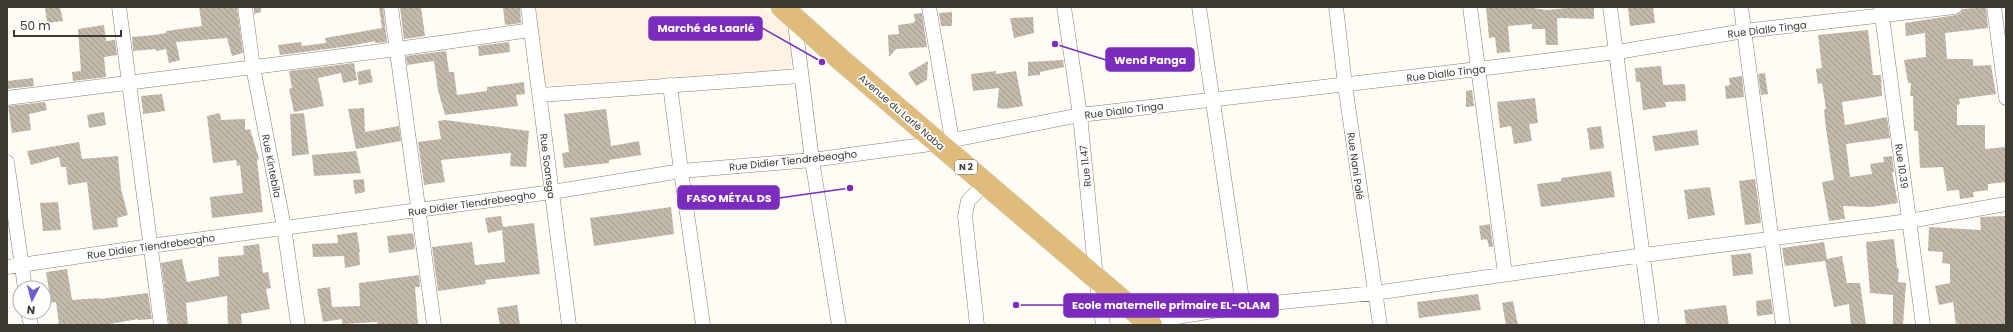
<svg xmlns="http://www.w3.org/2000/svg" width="2013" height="332" font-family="Poppins,sans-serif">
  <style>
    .built { fill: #fef3e2 }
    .building { fill: url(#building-back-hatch) }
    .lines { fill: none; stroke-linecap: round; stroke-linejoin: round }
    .street-casing { stroke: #867d70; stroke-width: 15 }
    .primary-casing { stroke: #d8d7d6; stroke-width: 23 }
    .street { stroke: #fff; stroke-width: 14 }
    .primary { stroke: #dfbc7b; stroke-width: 22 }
    .labels { text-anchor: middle; stroke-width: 3.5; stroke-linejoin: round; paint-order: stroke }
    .shield { fill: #fff; stroke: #777470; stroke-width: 1 }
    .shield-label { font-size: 9px; font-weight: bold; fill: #3d3933 }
    .street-label { font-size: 10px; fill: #3d3933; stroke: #fff }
    .leader { fill: none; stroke: #7b2cbf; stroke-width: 1.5 }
    .callout-dot { fill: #7b2cbf; stroke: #fff; stroke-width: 1.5 }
    .callout { fill: #7b2cbf; stroke: #7b2cbf; stroke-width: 1.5 }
    .callout-label { font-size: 11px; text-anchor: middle; font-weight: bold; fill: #fff }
  </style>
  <defs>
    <pattern id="building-back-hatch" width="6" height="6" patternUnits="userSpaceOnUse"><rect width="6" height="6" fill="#c3baac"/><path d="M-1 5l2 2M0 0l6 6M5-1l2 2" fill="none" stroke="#a0988d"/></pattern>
  </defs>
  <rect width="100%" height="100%" fill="#fffbf5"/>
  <path class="built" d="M533 7H763L791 31V73L545 85Z"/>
  <path class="building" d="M45 7H60L63 21 47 23Z
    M199 7H237L243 53 232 56 227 38 176 42 180 60 169 63 166 49 156 51V49L133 51 132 37 154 35 166 33V31L202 26Z
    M254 7H261V12L254 14Z
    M379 7H383L387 42 375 43V41L350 46 280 55 278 45 301 42 302 46 326 43 325 38 382 28Z
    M400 7H421L425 36 404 39Z
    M503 7H520L521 23 505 25Z
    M1486 7H1525L1547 10 1576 7 1594 8V19L1557 18 1558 45H1546L1545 29H1532V24L1508 26 1510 52 1497 53 1495 37 1489 38Z
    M1628 7H1653L1655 23 1630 26Z
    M1986 7 1988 28 1945 33 1947 59H1973V66L1991 65 1996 94 1959 99 1960 104 1957 105V125H1985V149L2006 147V182L1988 184V190L1973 192 1974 197 1960 199 1959 190 1947 191 1943 167 1920 168 1918 131H1914L1913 96H1910L1911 83H1908L1904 60 1926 57 1925 33 1906 36 1905 23 1956 15 1960 14 1963 9Z
    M952 12V26H941L939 13Z
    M922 13 927 47 896 49 889 57 888 35 899 34 898 25 913 23 915 21 914 14Z
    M1033 17 1034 33 1014 38 1010 18Z
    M104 25 106 41 115 40 117 55 104 57 106 77 73 81 72 72 81 71 78 29Z
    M1868 30 1873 75H1881L1882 96 1842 102 1845 125 1887 117 1890 138 1846 144 1850 177 1872 174 1870 164 1884 162 1883 157 1892 156 1894 172H1892L1898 203 1871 207 1843 206 1845 219 1829 221 1822 182 1834 180 1826 129 1824 110 1826 109 1822 83 1818 84 1816 69 1822 68 1818 35Z
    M509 42 510 52 479 56 478 46Z
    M446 51 449 72H454L457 95 487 91V87L524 82 525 94 516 95 518 106 445 115 438 90 434 61 407 65 406 56Z
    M1063 60 1064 67 1040 72V75L1028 76V62Z
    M928 61 927 80 916 86 908 73Z
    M354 63 357 80 343 83 341 73 318 78 324 106 294 112 289 89 292 88 289 71Z
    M1661 66 1663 85 1685 84 1686 101 1665 102 1666 107 1643 110 1640 82H1636L1635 68Z
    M370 69 373 82 359 85 357 72Z
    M996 71V74L1016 71 1023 106 1005 109 997 108 999 88 973 91 971 74Z
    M1765 73 1768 94 1761 95 1758 74Z
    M1742 76 1744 97 1726 99 1725 86 1730 85 1729 78Z
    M33 78 34 86 7 89V81Z
    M1472 90 1474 106 1466 107V91Z
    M162 94 165 111 143 114 141 96Z
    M1535 98 1538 123 1529 124 1532 141 1514 144 1511 126 1500 128 1497 102Z
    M45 102 47 110 29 114 31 130 12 133 8 106Z
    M364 108 365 132 399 126 401 141 356 149 348 109Z
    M606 109 611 146 639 141 641 155 609 160V163L564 168 562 153 569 152 564 114Z
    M104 112 106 125 89 128 87 115Z
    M220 113 221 120 245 119V130L250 129 259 159 257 160 263 212 212 218 210 197 243 193 240 165 237 166 236 160 213 163 207 116Z
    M304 113 309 154 292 156 290 114Z
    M445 120 529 131 526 167 510 166 511 153 441 160 445 182 424 185 418 142 441 139 438 121Z
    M1601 126 1604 148 1590 150 1587 128Z
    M1697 130 1699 145 1655 151 1652 136Z
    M79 142 82 159 118 156 121 189 128 215 117 218 118 227 93 230 87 182 68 185 66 167H61L59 157 31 165 27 151Z
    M356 151 361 173 314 176 312 155Z
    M1611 171 1615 197 1541 207 1537 184 1561 181V178Z
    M364 179 365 192 355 194 353 180Z
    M1755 179 1761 223 1745 225 1739 181Z
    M1710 187 1715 215 1688 219 1684 190Z
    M58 202 61 230 43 231 40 203Z
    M671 207 674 234 594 246 590 218Z
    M501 216 503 227 534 223 540 274 485 280 486 284 438 291 432 247 472 242 475 265 505 262 502 230 488 233 485 218Z
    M2006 216V325H1956L1953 302 1939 305 1935 286 1950 283V264L1942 263 1943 252 1928 251 1929 227 1981 230 1980 217Z
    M1490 224 1493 247H1489L1487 239 1481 240 1479 226Z
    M357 232 360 252H359L360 265 345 268 344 256 313 257 312 244 338 243 337 235Z
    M413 233 415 249 389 253 387 236Z
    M1894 239 1897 268 1899 269 1898 282 1906 283 1903 325H1893V295L1870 293 1866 242Z
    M1824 242 1827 259 1842 256 1847 283H1860L1866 325H1851L1849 304 1834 307 1825 261 1785 266 1782 248Z
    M259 244 263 273 268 272 271 288 266 289 270 309 241 314 242 325H228L227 296 186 303 188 325H169L161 263 182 259 187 282 219 276 218 257 244 255 243 246Z
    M1751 253 1753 274 1733 276 1731 255Z
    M67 269 72 300 99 298 100 299 148 293 152 319 138 320V319L104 325H59L56 302 51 303 46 272Z
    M419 275 420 287H415L418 325H378L377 322 342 324V319L323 322 317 289 330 287 332 307 360 306 359 283Z
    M1478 294 1481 310 1419 318 1417 302Z
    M1771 299 1773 314 1757 316 1756 301Z
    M1513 301 1518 325H1506L1502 303Z
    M517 305 520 325H500L497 308Z
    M1726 305 1729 325H1686L1684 310Z"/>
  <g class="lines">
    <defs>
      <path id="street" d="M119 7 161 325
        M245 7 253 67 284 227 298 325
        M391 7 434 325
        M528 7 569 325
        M929 7 952 140
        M1064 7 1080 115 1096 278 1103 325
        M1199 7 1243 306
        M1336 7 1345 85 1380 325
        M1470 7 1505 274
        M1610 7 1652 325
        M1741 7 1783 325
        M1994 7 2006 98
        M1881 8 1923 325
        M794 15 812 160 839 325
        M670 85 681 171 703 325
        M540 95 801 76
        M7 98 397 49 531 30
        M7 162 25 288
        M7 267 150 246 552 192 681 171 812 160 938 143 1080 115 1478 69 1617 52 1744 31 1955 7
        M28 312 31 325
        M1147 322 1243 306 1374 293 1644 255 1909 221 2006 204
        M977 325 965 216 968 201 985 184"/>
      <path id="primary" d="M782 7 840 59 1151 325"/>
    </defs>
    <use href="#street" class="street-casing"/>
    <use href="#primary" class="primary-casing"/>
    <use href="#street" class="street"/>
    <use href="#primary" class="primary"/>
  </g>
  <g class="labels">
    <rect class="shield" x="955" y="160" width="22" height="14" rx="3"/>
    <g class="shield-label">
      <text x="966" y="170">N 2</text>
    </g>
    <g class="street-label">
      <text transform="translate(1767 29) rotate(-7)" y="4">Rue Diallo Tinga</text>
      <text transform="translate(1446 73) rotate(-7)" y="4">Rue Diallo Tinga</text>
      <text transform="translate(1124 110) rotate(-7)" y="4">Rue Diallo Tinga</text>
      <text transform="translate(902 112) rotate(41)" y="4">Avenue du Larlé Naba</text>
      <text transform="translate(793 160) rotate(-6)" y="4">Rue Didier Tiendrebeogho</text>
      <text transform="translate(272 166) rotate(79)" y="4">Rue Kintebila</text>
      <text transform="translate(548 166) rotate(83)" y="4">Rue Soansga</text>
      <text transform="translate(1085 166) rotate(-96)" y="4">Rue 11.47</text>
      <text transform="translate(1356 166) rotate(82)" y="4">Rue Nani Palé</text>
      <text transform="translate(1902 166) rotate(82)" y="4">Rue 10.39</text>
      <text transform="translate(472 203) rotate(-8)" y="4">Rue Didier Tiendrebeogho</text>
      <text transform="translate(151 246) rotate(-8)" y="4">Rue Didier Tiendrebeogho</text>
    </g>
  </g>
  <path class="leader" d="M822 62L762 28M1055 44L1106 60M850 188L779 198M1016 305L1064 305"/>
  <g class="callout-dot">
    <circle cx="822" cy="62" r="4"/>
    <circle cx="1055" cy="44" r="4"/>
    <circle cx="850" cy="188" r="4"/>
    <circle cx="1016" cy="305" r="4"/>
  </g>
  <g class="callout">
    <rect x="649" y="17" width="113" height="23" rx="4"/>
    <rect x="1106" y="48" width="88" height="23" rx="4"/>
    <rect x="678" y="186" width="101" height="23" rx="4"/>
    <rect x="1064" y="294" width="214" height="23" rx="4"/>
  </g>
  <g class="callout-label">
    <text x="706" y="32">Marché de Laarlé</text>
    <text x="1150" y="64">Wend Panga</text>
    <text x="729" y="202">FASO MÉTAL DS</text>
    <text x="1171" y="309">Ecole maternelle primaire EL-OLAM</text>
  </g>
  <rect width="2013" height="332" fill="none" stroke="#3d3933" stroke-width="16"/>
  <g transform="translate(32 300) rotate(186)"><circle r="19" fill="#ffffff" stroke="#b1b0ad"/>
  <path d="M0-3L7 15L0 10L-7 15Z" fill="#735bd5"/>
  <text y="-6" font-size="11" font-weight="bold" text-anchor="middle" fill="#3d3933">N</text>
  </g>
  <path d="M14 30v6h107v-6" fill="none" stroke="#3d3933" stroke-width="2"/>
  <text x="20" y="30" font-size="12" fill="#3d3933" stroke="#ffffff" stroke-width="3" paint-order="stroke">50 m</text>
</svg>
